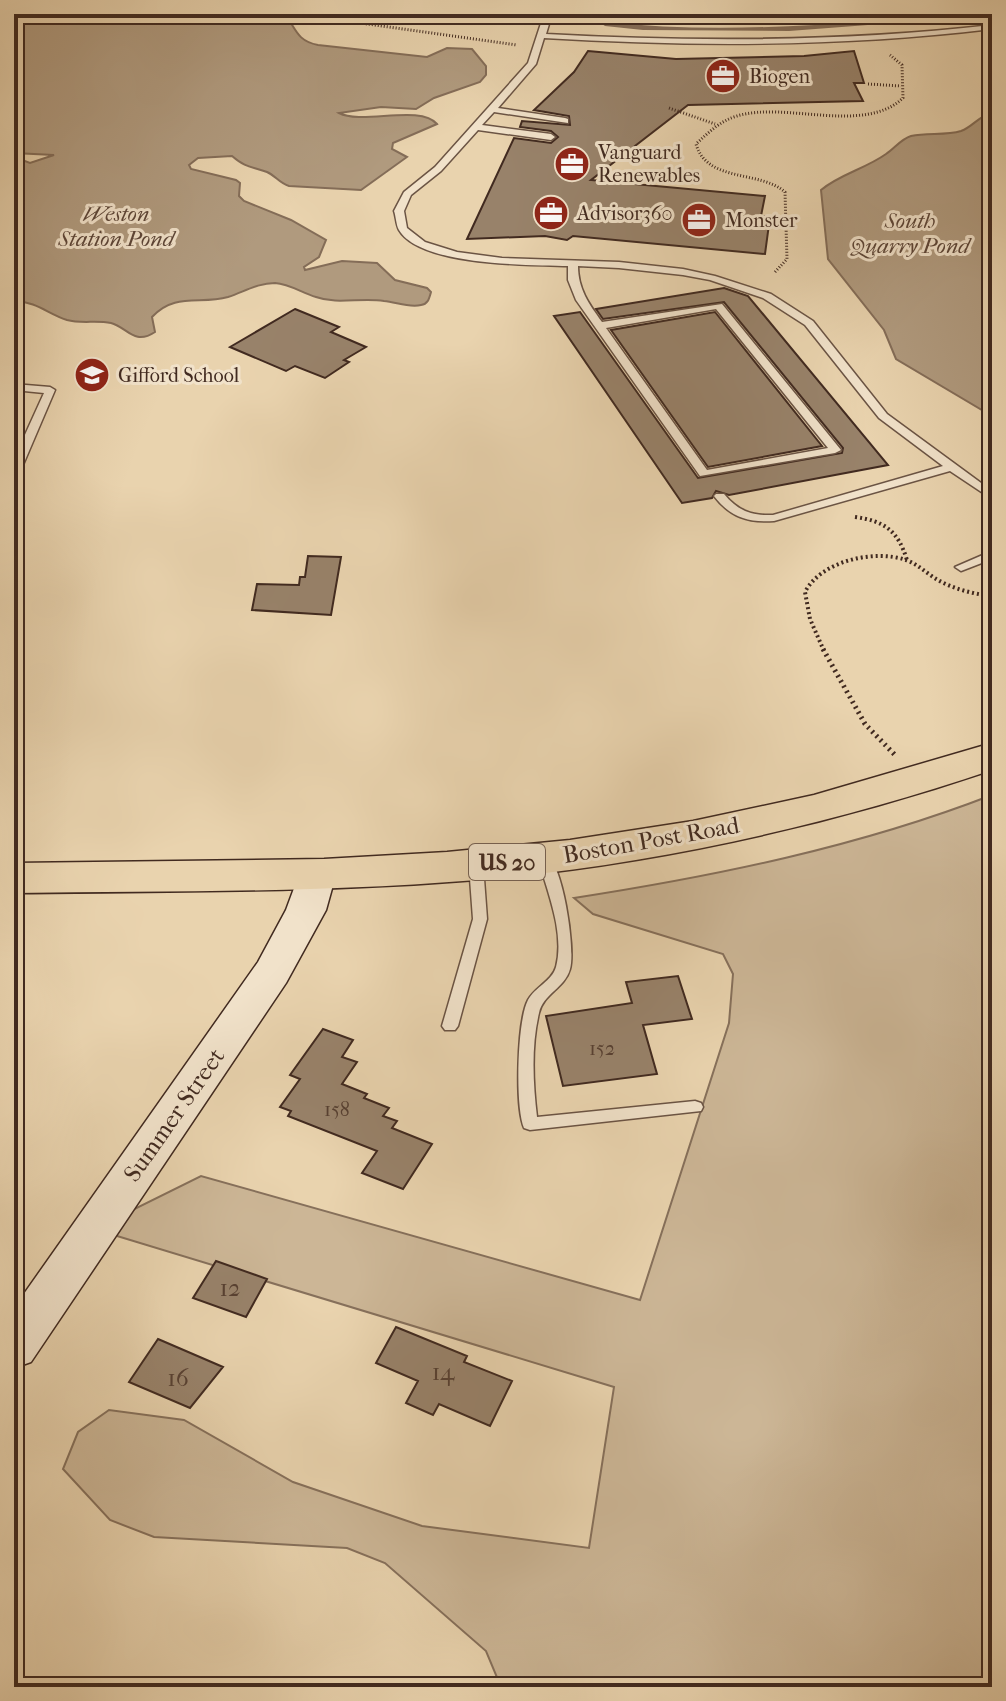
<svg xmlns="http://www.w3.org/2000/svg" width="1006" height="1701" font-family="'IM FELL French Canon',serif">
  <style>
    .green { fill: #ccb696; stroke: #86705b; stroke-width: 2 }
    .water { fill: #b09a7e; stroke: #846d58; stroke-width: 2 }
    .lines { fill: none; stroke-linecap: round; stroke-linejoin: round }
    .stream { fill: #846d58; fill-rule: evenodd }
    .building { fill: #98826a; stroke: #412a20; stroke-width: 2 }
    .lane-casing { stroke: #6b5444; stroke-width: 3 }
    .secondary-casing { stroke: #412a20; stroke-width: 3 }
    .primary-casing { stroke: #412a20; stroke-width: 3 }
    .path-far2 { stroke: #412a20; stroke-width: 3; stroke-dasharray: 1 2; stroke-linecap: butt }
    .path-far1 { stroke: #412a20; stroke-width: 4; stroke-dasharray: 2 3; stroke-linecap: butt }
    .path { stroke: #412a20; stroke-width: 5; stroke-dasharray: 2 4; stroke-linecap: butt }
    .lane { fill: #f1e2ca; fill-rule: evenodd }
    .secondary { fill: #f1e2ca; fill-rule: evenodd }
    .primary { fill: #e9d3ae; fill-rule: evenodd }
    .labels { text-anchor: middle; stroke-width: 6; stroke-linejoin: round; paint-order: stroke }
    .far-poi-label { font-size: 20px; fill: #412a20; stroke: #f1e2ca; text-anchor: start }
    .number-label { font-size: 20px; fill: #574032 }
    .far-water-label { font-size: 22px; font-style: italic; fill: #5d4638; stroke: #f1e2ca }
    .shield { fill: #f1e2ca; stroke: #766153; stroke-width: 2 }
    .shield-label { font-size: 22px; font-weight: bold; fill: #412a20 }
    .street-label { font-size: 24px; fill: #412a20; stroke: #f1e2ca }
    .near-number-label { font-size: 24px; fill: #574032 }
  </style>
  <rect width="100%" height="100%" fill="#e9d3ae"/>
  <filter id="stains"><feTurbulence type="fractalNoise" baseFrequency=".0025" numOctaves="4"/><feColorMatrix values="0 0 0 0 .2 0 0 0 0 .09 0 0 0 0 .02 0 0 0 .5 -.17"/></filter>
  <radialGradient id="worn" r=".72"><stop offset=".6" stop-color="#630" stop-opacity="0"/><stop offset="1" stop-color="#630" stop-opacity=".3"/></radialGradient>
  <path class="green" d="M992 795V1687H501L486 1651 385 1563 347 1548 154 1537 110 1520 63 1469 78 1432 109 1410 184 1420 293 1482 422 1526 589 1548 614 1387 94 1229 201 1176 640 1300 729 1023 733 974 723 954 593 914 574 898C716 876 858 847 992 795Z"/>
  <path class="water" d="M14 14H285C296 29 297 41 318 45L427 57 447 48 472 49 486 66V75L480 82 434 98 416 109 381 107 339 113C362 125 420 104 437 124L393 143 392 149 407 157 361 190 289 186C279 183 276 176 267 172 252 166 247 169 232 156L198 158 189 165 191 169 236 180 240 183 239 196 244 201 291 220 326 240 319 257 304 267 305 270 342 261 377 263 395 280 427 288 431 292C429 299 428 304 421 305 409 308 396 302 384 301 361 297 338 305 316 297 302 293 290 284 275 283 257 283 244 292 228 297 200 305 175 292 152 317L155 332C134 346 127 327 111 323 96 320 81 324 67 320 46 313 38 302 14 301V157L30 163 54 155 14 153Z
    M992 113V416L896 359 884 330 828 259 821 190C840 174 865 169 886 154 895 148 901 139 911 136 927 132 945 136 961 131 974 126 977 117 992 113Z"/>
  <g class="lines">
    <path class="stream" d="M971 14 974 16 973 17 789 31 643 30 605 26 602 24 605 22C727 35 849 23 971 14Z"/>
  </g>
  <path class="building" d="M588 51 676 59 804 56 854 51 864 83H854L863 101 688 105 591 180 765 196 761 216 770 217 765 254 573 236 567 240 545 236 467 239 514 138 551 143 558 137 551 131 520 127 522 121 570 125 569 116 534 110 574 72Z
    M724 288 748 296 888 465 729 495 716 491 712 498 682 503 554 316 580 312 698 478 842 453 843 448 724 302 603 319 596 309Z
    M295 309 339 327 331 332 366 347 344 360 349 362 325 378 295 366 286 371 230 347Z
    M715 312 822 446 708 467 611 330Z
    M308 556 341 557 331 615 252 610 257 584 299 585 300 577H305Z
    M678 976 692 1019 643 1025 657 1074 563 1086 546 1016 632 1003 626 982Z
    M323 1029 353 1040 342 1057 357 1062 342 1084 367 1094 364 1098 389 1108 383 1116 397 1121 392 1128 432 1144 403 1189 362 1173 377 1151 288 1116 291 1111 280 1107 300 1079 290 1075Z
    M216 1261 267 1279 246 1317 193 1298Z
    M396 1327 467 1356 464 1362 512 1381 490 1426 439 1404 433 1415 406 1403 418 1381 376 1363Z
    M158 1339 223 1367 190 1408 129 1382Z"/>
  <g class="lines">
    <defs>
      <path id="lane" d="M544 14H552L546 34C695 42 843 42 992 25V29C843 47 694 47 544 38L536 64 498 108 565 118 568 119V123L494 112 482 125 551 134 555 137 551 140 478 130 441 171 411 195 404 211 407 228 425 242 457 252 502 258 619 262 683 269 715 276 771 294 813 321 887 414 992 491V499L950 471 774 521C748 523 730 517 714 496L716 494H724C738 511 752 516 773 515L943 466 879 418 805 325 763 298 710 280 683 275 619 268 578 266C578 289 589 304 602 322L722 304 841 450 835 453 700 476 576 300 568 280V266C530 265 420 266 399 230 396 225 396 216 394 211L404 192 435 167 528 63ZM716 309 828 448 707 470 606 328Z
        M14 384 50 387 55 390 20 472 14 475V459L44 393 14 390Z
        M992 551V559L961 571 955 567Z
        M545 853C562 860 576 949 570 969 565 988 543 994 539 1013 531 1046 533 1084 537 1117L695 1101 701 1103 703 1107 701 1111 530 1130 524 1128C515 1107 517 1021 528 1000 535 987 552 981 556 967 565 932 547 891 538 858Z
        M476 860 483 865 487 919 458 1026 455 1030H445L442 1026 473 919 469 865Z"/>
      <path id="secondary" d="M317 860 331 864 336 874 326 910 286 983 31 1362 14 1368V1308L258 962 286 910 303 864Z"/>
      <path id="primary" d="M992 743V770C835 823 674 860 509 877 345 893 179 891 14 893V863L324 859 447 852 570 840 693 821 814 795Z"/>
    </defs>
    <use href="#lane" class="lane-casing"/>
    <use href="#secondary" class="secondary-casing"/>
    <use href="#primary" class="primary-casing"/>
    <path class="path-far2" d="M353 14 346 21 517 45
      M868 84 901 86
      M669 108 715 124
      M775 272 787 259 785 192C760 170 707 183 696 144 709 132 720 121 737 116 785 101 864 135 903 98L902 65 890 55"/>
    <path class="path-far1" d="M855 517C885 521 898 531 907 560
      M824 651 810 619 805 592C821 561 874 549 906 560 918 564 927 574 938 580 954 589 973 594 992 596"/>
    <path class="path" d="M823 649 865 724 895 755"/>
    <use href="#lane" class="lane"/>
    <use href="#secondary" class="secondary"/>
    <use href="#primary" class="primary"/>
  </g>
  <defs>
    <symbol id="office-disc" viewBox="-11 -11 22 22"><circle r="9.5" fill="#8f2418" stroke="#f1e2ca"/><path d="M-6-3h4V-5.5h4V-3h4V5H-6ZM-1-4.5V-3h2v-1.5ZM-6 0V1H6V0Z" fill="#fff"/></symbol>
    <symbol id="school-disc" viewBox="-11 -11 22 22"><circle r="9.5" fill="#8f2418" stroke="#f1e2ca"/><path d="M0-5L7-2L0 1L-7-2ZM-4 1L0 2.5L4 1V4Q0 6-4 4Z" fill="#fff"/></symbol>
  </defs>
  <g fill-rule="evenodd">
    <use href="#office-disc" x="703" y="56" width="40" height="40"/>
    <use href="#office-disc" x="552" y="144" width="40" height="40"/>
    <use href="#office-disc" x="531" y="193" width="40" height="40"/>
    <use href="#office-disc" x="679" y="200" width="40" height="40"/>
    <use href="#school-disc" x="72" y="355" width="40" height="40"/>
  </g>
  <g class="labels">
    <g class="far-poi-label">
      <text x="749" y="83">Biogen</text>
      <text x="598" y="159">Vanguard<tspan x="598" dy="23">Renewables</tspan></text>
      <text x="577" y="220">Advisor360</text>
      <text x="725" y="227">Monster</text>
      <text x="118" y="382">Gifford School</text>
    </g>
    <g class="number-label">
      <text x="602" y="1055">152</text>
      <text x="337" y="1116">158</text>
    </g>
    <g class="far-water-label">
      <text x="116" y="221">Weston<tspan x="116" dy="25">Station Pond</tspan></text>
      <text x="910" y="228">South<tspan x="910" dy="25">Quarry Pond</tspan></text>
    </g>
    <rect class="shield" x="469" y="844" width="76" height="36" rx="6"/>
    <g class="shield-label">
      <text x="507" y="870">US 20</text>
    </g>
    <g class="street-label">
      <text transform="translate(651 840) rotate(-10)" y="8">Boston Post Road</text>
      <text transform="translate(174 1115) rotate(-55)" y="8">Summer Street</text>
    </g>
    <g class="near-number-label">
      <text x="230" y="1296">12</text>
      <text x="443" y="1380">14</text>
      <text x="178" y="1386">16</text>
    </g>
  </g>
  <rect width="1006" height="1701" fill="none" stroke="#e9d3ae" stroke-width="48"/>
  <rect x="16" y="16" width="974" height="1669" fill="none" stroke="#412a20" stroke-width="4"/>
  <rect x="24" y="24" width="958" height="1653" fill="none" stroke="#412a20" stroke-width="2"/>
  <rect width="100%" height="100%" filter="url(#stains)"/>
  <rect width="100%" height="100%" fill="url(#worn)"/>
</svg>
